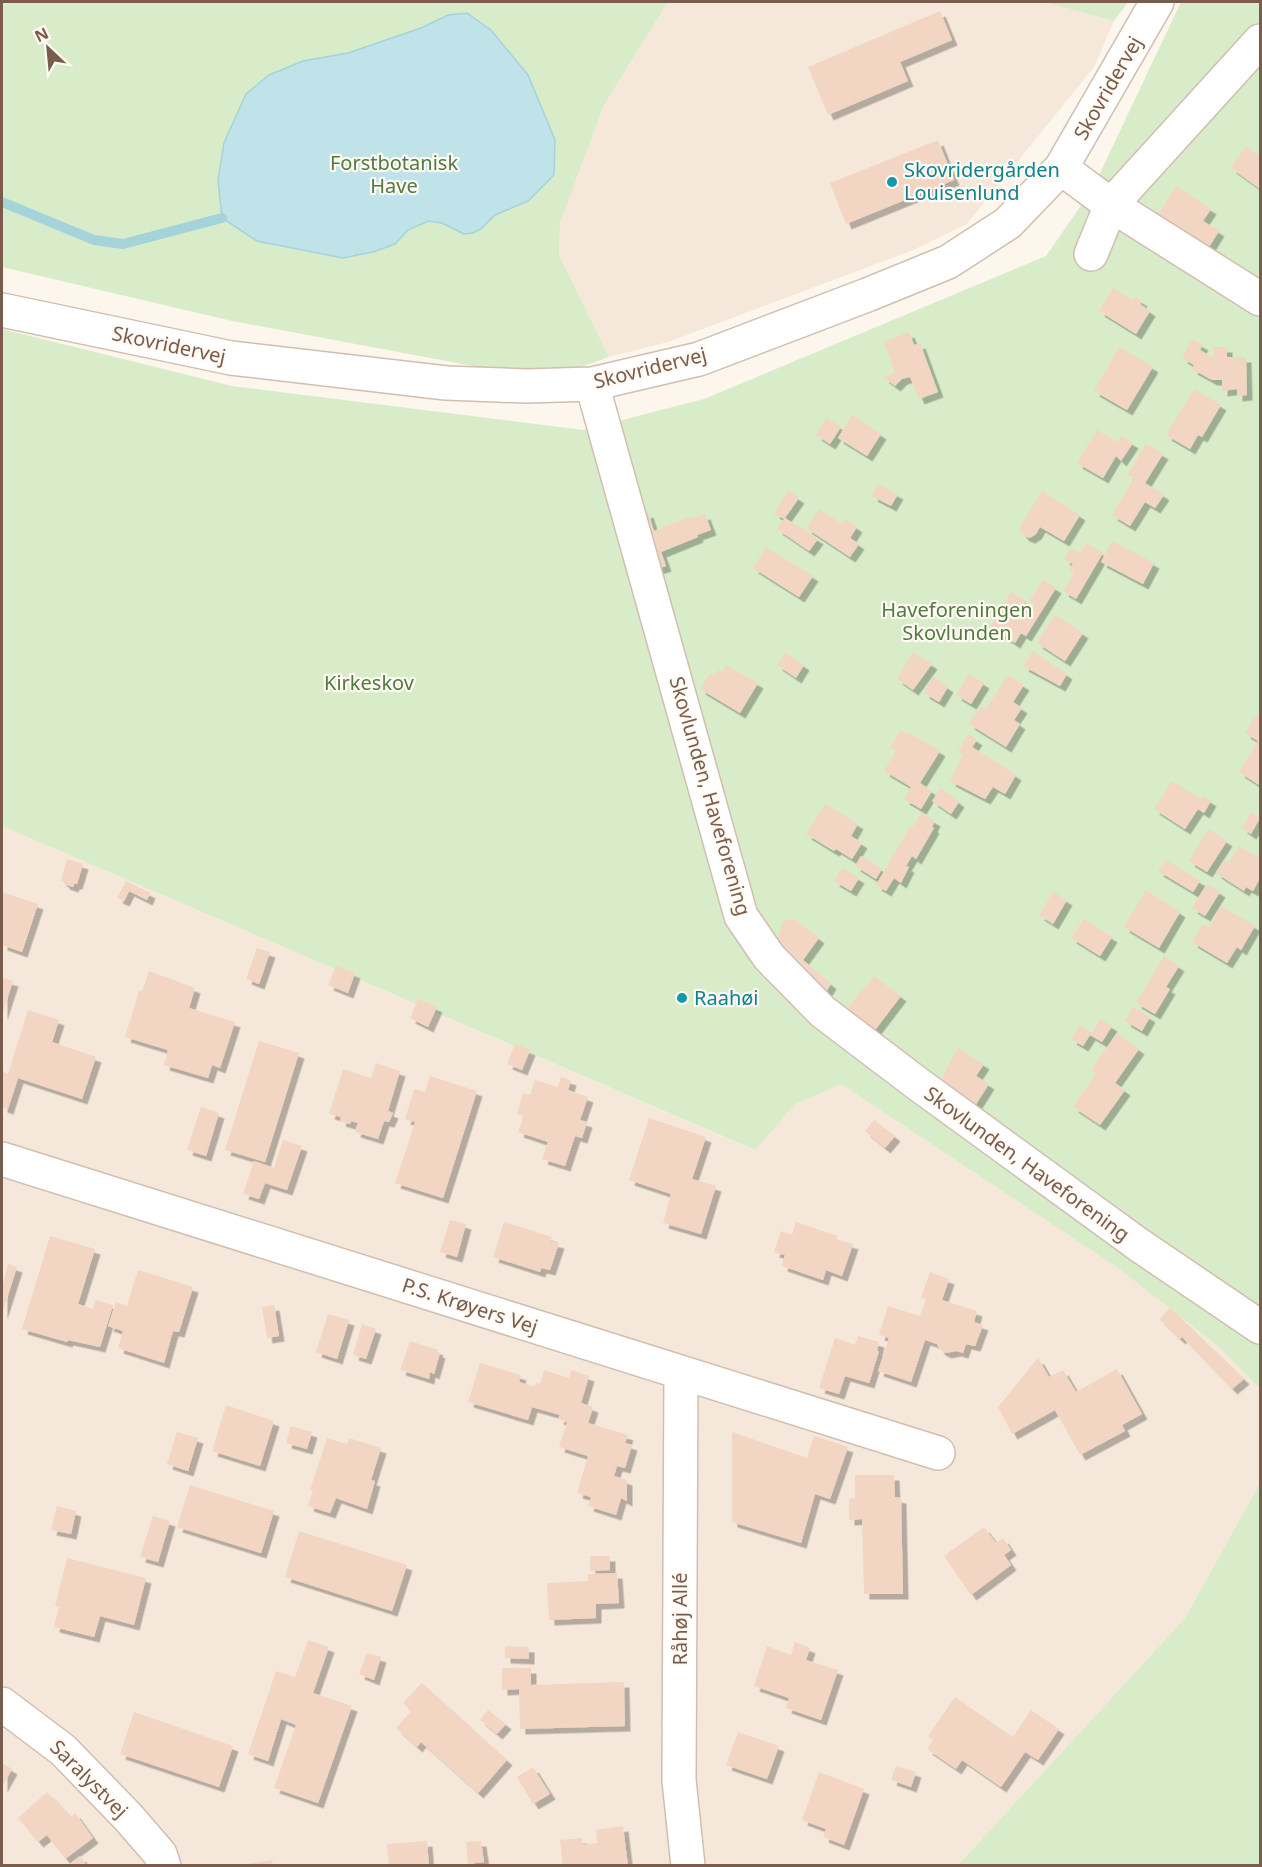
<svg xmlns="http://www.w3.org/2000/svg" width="1262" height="1867" font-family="'Noto Sans',sans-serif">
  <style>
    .residential { fill: #f5e8da }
    .green { fill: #d8ecc9 }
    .water { fill: #bfe3e8; stroke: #a5d3da; stroke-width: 1.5 }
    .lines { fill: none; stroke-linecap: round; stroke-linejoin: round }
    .stream { stroke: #a5d3da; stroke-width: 10 }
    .building { fill: #f3d5c3; filter: url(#shadow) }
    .minor-casing { stroke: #d1beb0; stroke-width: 36 }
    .minor { stroke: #fff; stroke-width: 33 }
    .culture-dot { fill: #0f9aa8; stroke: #fffaf3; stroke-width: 2 }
    .labels { text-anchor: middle; stroke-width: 4.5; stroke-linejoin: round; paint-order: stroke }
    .street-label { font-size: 20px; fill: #7a5c4d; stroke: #fffaf3 }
    .park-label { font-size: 20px; fill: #537a41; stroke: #fffaf3 }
    .culture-label { font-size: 20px; fill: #0d838f; stroke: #fffaf3; text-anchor: start }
  </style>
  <defs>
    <filter id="shadow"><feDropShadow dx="5.5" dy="5.5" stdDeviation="0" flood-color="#0004"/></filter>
  </defs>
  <rect width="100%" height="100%" fill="#fdf6ec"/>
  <path class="residential" d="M668 2H1044L1114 21 1094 67 967 224 911 251 668 342 609 357 559 255 560 223 604 105Z
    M2 826 754 1150 794 1105 841 1084 1115 1266 1218 1346 1260 1389V1483L1185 1618 960 1863 959 1865H2Z"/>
  <path class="green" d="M2 2H668L604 105 560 223 559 255 609 357 578 368 500 371 232 321 2 267Z
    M1044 2H1128L1114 21Z
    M1181 2H1260V1389L1218 1346 1115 1266 841 1084 794 1105 755 1150 2 826V329L232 386 583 430 704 399 1046 256 1093 188Z
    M1260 1483V1865H959L960 1863 1185 1618Z"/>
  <path class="water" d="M467 13 491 30 528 75 555 140 554 175 528 201 495 215 481 229 473 233 464 234 442 223 428 221 408 230 395 244 373 252 343 258 257 241 222 218 218 180 224 143 246 94 269 75 303 61 348 53 421 28 448 15Z"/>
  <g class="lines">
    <path class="stream" d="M2 202 94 240 123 244 222 218"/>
  </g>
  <path class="building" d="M940 11 952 40 900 62 908 81 828 115 808 67Z
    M938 140 954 180 846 224 830 183Z
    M1246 146 1260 157V189L1231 168Z
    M1176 186 1211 209 1203 221 1219 231 1209 247 1194 236 1192 239 1157 217Z
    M1113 288 1133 300 1135 297 1142 301 1140 304 1150 311 1136 334 1099 311Z
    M909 332 914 345 920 343 938 392 919 399 910 377 902 379 895 386 883 377 895 372 884 342Z
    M1192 339 1203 345 1200 350 1214 358 1213 347H1227V357H1246L1247 395 1237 396V389L1222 391V380H1212L1192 369 1194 365 1182 358Z
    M1119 347 1153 367 1127 410 1094 391Z
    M1194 389 1221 405 1202 437 1198 435 1190 449 1166 435Z
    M852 415 881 434 867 456 838 438Z
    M826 418 841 427 830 444 816 435Z
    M1097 430 1117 442 1121 436 1133 443 1121 461 1116 456 1103 478 1077 463Z
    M1146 444 1163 454 1145 483 1164 495 1155 508 1145 502 1130 526 1112 515 1134 479 1127 475Z
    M878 484 898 494 891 506 872 496Z
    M788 491 799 498 785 518 818 539 809 551 777 529 784 519 774 513Z
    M1042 491 1080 515 1064 541 1040 527 1036 534 1030 538 1024 536 1020 531 1021 525Z
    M819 509 842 524 845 519 857 527 850 538 859 544 850 557 806 528Z
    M648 512 654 531 690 517 691 519 705 514 711 530 697 535 698 537 661 552 666 566 657 569 639 515Z
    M1112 541 1154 563 1143 584 1101 562Z
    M1086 543 1103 553 1076 599 1063 591 1074 574 1069 571 1073 564 1064 559 1071 548 1080 553Z
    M766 547 813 576 799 597 753 568Z
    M1043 580 1056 588 1026 636 1021 633 1015 643 990 627 1011 592 1026 601 1023 606 1031 611 1035 605 1029 601Z
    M1055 615 1083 633 1065 661 1037 643Z
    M1033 651 1067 674 1060 686 1023 666Z
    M913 652 932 664 913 690 897 679Z
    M785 653 804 665 796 678 777 665Z
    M726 665 758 683 740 713 700 689 710 673 714 676 718 670 722 672Z
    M969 674 984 683 971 704 956 695Z
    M1008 675 1024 685 1013 702 1022 708 1014 720 1020 724 1006 747 969 724 981 706 986 709Z
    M933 677 948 687 939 702 924 693Z
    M1256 715 1260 717 1259 785 1239 772 1258 741 1245 733Z
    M901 730 907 734 908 732 940 751 920 783 932 791 921 809 904 799 911 787 884 771 896 751 890 747Z
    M968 734 977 740 972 747 1016 775 1005 794 993 787 985 799 950 781 963 755 958 752Z
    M1172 781 1201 799 1203 796 1211 801 1204 813 1198 809 1185 829 1154 809Z
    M941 788 959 802 951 814 932 801Z
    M825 804 858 824 851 836 862 843 852 859 836 849 834 851 806 834Z
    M1251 812 1260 818 1251 834 1242 828Z
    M921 813 935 821 932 827 934 828 916 859 912 856 906 866 909 867 901 883 894 878 886 891 876 885 910 827 912 828Z
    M1208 829 1227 841 1207 872 1189 861Z
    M1239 846 1260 858V881L1259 880 1253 891 1246 887 1244 891 1216 873 1224 860 1229 863Z
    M861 856 882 869 876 879 855 866Z
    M67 859 83 864 77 884H74L73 887 64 884V882L61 881Z
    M1166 860 1200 881 1193 892 1158 871Z
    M842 868 859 878 851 891 834 881Z
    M126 881 150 893 147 900 129 891 124 901 117 898Z
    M1207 884 1220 892 1205 916 1192 908Z
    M1146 890 1180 912 1159 948 1124 927Z
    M2 892 38 904 22 952 2 945Z
    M1053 892 1067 900 1053 924 1039 915Z
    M1221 906 1255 926 1241 950 1237 947 1227 963 1192 942 1203 924 1209 927Z
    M794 919 819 938 803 960 831 984 824 995 773 945 778 938 783 921Z
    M1084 919 1112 937 1100 956 1071 938Z
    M257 948 270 952 259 984 246 979Z
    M1164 956 1179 966 1166 987 1170 989 1155 1014 1136 1003Z
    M336 966 355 973 348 993 328 985Z
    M149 971 195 988 189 1008 235 1022 220 1068 212 1065 208 1078 164 1065 168 1050 125 1037 139 991H142Z
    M874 976 901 996 872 1034 844 1013 864 987 865 988Z
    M2 978 13 981 2 1015Z
    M418 999 437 1007 428 1027 410 1018Z
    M1133 1007 1150 1017 1142 1031 1125 1021Z
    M28 1010 59 1020 52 1042 96 1057 82 1099 18 1078 8 1109 2 1107V1071L8 1074Z
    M1100 1019 1112 1026 1102 1042 1090 1035 1083 1046 1071 1039 1080 1025 1092 1033Z
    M1117 1033 1139 1049 1115 1083 1125 1090 1100 1125 1073 1107 1096 1074 1091 1070Z
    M259 1041 299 1053 265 1162 225 1150Z
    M515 1044 530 1050 522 1070 507 1064Z
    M958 1048 984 1064 976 1076 989 1084 975 1106 939 1083Z
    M376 1063 400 1071 388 1111 393 1113 389 1122 384 1121 378 1139 355 1132 358 1123 351 1121 350 1124 340 1121 341 1117 329 1114 343 1069 371 1078Z
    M430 1076 477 1091 443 1198 395 1183 415 1122 405 1119 414 1089 425 1092Z
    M561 1077 571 1080 568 1090 588 1097 580 1120 587 1122 582 1138 575 1136 565 1166 542 1159 548 1142 518 1132 524 1116 517 1114 523 1093 530 1095 535 1080 558 1087Z
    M201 1107 219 1113 206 1156 187 1150Z
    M649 1118 706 1137 692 1179 716 1186 701 1234 663 1223 671 1194 629 1180Z
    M874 1120 895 1136 885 1148 865 1131Z
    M283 1140 302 1146 287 1190 265 1183 259 1199 243 1194 254 1161 274 1168Z
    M450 1220 466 1224 457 1257 440 1252Z
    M504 1222 552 1237 550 1241 559 1243 550 1270 541 1268 540 1272 493 1257Z
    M796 1222 837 1236 836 1239 853 1244 842 1276 826 1270 823 1280 782 1266 785 1255 774 1252 781 1231 792 1235Z
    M50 1236 95 1249 78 1304 93 1309 96 1300 113 1305 100 1347 68 1340 67 1342 22 1329Z
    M8 1264 17 1267 2 1314V1288Z
    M138 1270 193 1287 179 1332 173 1331 164 1363 118 1348 123 1331 108 1326 116 1302 127 1306Z
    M930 1272 949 1279 942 1300 977 1311 974 1322 983 1325 975 1346 966 1344 963 1353 956 1351 946 1353 940 1350 937 1344 925 1340 911 1382 878 1371 889 1338 879 1335 888 1306 920 1316 926 1299 921 1298Z
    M274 1305 279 1336 267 1338 262 1307Z
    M1170 1308 1244 1379 1232 1389 1182 1337 1180 1339 1159 1319Z
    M328 1314 349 1320 337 1359 316 1352Z
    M362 1324 376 1329 366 1359 353 1355Z
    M858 1336 879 1342 877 1351H879L869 1383 845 1376 839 1394 819 1388 835 1338 855 1345Z
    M410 1341 438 1350 437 1352 440 1353 434 1374 430 1372 429 1379 400 1370Z
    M1038 1358 1049 1377 1063 1370 1076 1392 1117 1369 1142 1414 1122 1425 1125 1431 1080 1455 1055 1410 1012 1434 998 1407Z
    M480 1363 521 1375 519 1382 535 1387 536 1383 540 1384 544 1370 569 1378 571 1370 589 1376 581 1403 593 1407 588 1423 628 1435 625 1443 632 1445 625 1468 617 1466 614 1476 627 1480V1501L621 1498 616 1515 588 1506 591 1497 577 1493 588 1456 559 1447 567 1422 558 1419 560 1415 532 1407 528 1420 468 1402Z
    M226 1405 274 1421 260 1466 212 1451Z
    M291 1426 312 1432 307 1449 286 1443Z
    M177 1432 198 1438 188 1471 167 1464Z
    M732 1432 807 1458 814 1436 848 1447 830 1499 815 1494 801 1543 732 1522Z
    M327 1438 347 1444 349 1438 381 1448 371 1480 375 1481 367 1509 336 1498 330 1513 308 1506 313 1490H310Z
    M855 1475H894L895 1497 901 1498 903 1594H864L862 1519 849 1520V1499L855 1498Z
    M190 1485 274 1511 261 1553 177 1527Z
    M57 1506 76 1511 71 1534 51 1530Z
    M153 1516 170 1521 158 1562 140 1557Z
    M984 1527 996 1543 1003 1538 1011 1550 1004 1555 1011 1565 971 1595 944 1556Z
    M299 1531 407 1565 392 1611 285 1577Z
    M590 1556H610V1570L590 1571Z
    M67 1558 146 1578 134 1625 100 1616 94 1637 54 1627 59 1607 55 1606Z
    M617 1573 619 1603 596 1604V1618L549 1620 547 1583 588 1581V1574Z
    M308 1640 329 1647 313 1693 352 1706 318 1803 274 1788 296 1725 281 1719 268 1761 248 1754 276 1671 295 1677Z
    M795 1642 810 1648 806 1660 838 1670 821 1720 786 1708 789 1698 754 1686 767 1646 791 1655Z
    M505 1646 529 1647V1659L505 1658Z
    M367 1653 381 1657 374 1680 359 1674Z
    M502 1668H531V1685L624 1682 625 1726 520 1729 519 1689 502 1690Z
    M422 1683 507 1760 478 1793 421 1742 417 1747 396 1728 411 1711 403 1703Z
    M955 1697 1013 1737 1031 1710 1059 1729 1038 1760 1025 1752 1001 1787 962 1760 956 1769 927 1749 933 1740 928 1736Z
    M488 1710 506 1724 497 1734 480 1720Z
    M134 1712 233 1746 219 1787 120 1754Z
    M738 1732 779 1746 767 1779 726 1765Z
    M2 1763 12 1769 2 1787Z
    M896 1766 916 1772 911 1787 891 1780Z
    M533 1767 550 1794 533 1804 517 1777Z
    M819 1772 864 1789 844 1845 823 1837 826 1829 802 1820Z
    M47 1792 71 1817 75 1813 93 1838 65 1859 47 1835 38 1842 18 1818Z
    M623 1826 628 1866H563L560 1840 582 1838V1845L597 1843 596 1830Z
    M427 1841 429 1866H389L387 1844Z
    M481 1841 484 1862 468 1864 466 1842Z
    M80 1856 87 1866H67Z
    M272 1860 273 1866H247V1864Z"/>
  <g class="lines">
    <defs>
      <path id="minor" d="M1061 168 1111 205 1260 299
        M1091 254 1111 205 1260 41
        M2 310 231 358 446 383 527 386 592 384 699 359 867 295 948 262 1008 223 1061 168 1157 2
        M592 384 741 916 769 957 823 1012 918 1084 1139 1245 1260 1327
        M2 1159 938 1453
        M681 1373 679 1780 688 1866
        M2 1704 63 1750 128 1817 160 1854 164 1866"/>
    </defs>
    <use href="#minor" class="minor-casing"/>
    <use href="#minor" class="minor"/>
  </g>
  <g class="culture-dot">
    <circle cx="892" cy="182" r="6"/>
    <circle cx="682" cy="998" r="6"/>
  </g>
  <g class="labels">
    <g class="street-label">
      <text transform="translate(1108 88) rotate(-60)" y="7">Skovridervej</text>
      <text transform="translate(169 345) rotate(12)" y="7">Skovridervej</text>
      <text transform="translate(650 368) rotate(-14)" y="7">Skovridervej</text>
      <text transform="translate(710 796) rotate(74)" y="7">Skovlunden, Haveforening</text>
      <text transform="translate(1027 1164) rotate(36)" y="7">Skovlunden, Haveforening</text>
      <text transform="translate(470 1306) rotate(18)" y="7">P.S. Krøyers Vej</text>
      <text transform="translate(680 1619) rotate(-90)" y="7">Råhøj Allé</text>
      <text transform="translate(89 1779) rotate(45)" y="7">Saralystvej</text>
    </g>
    <g class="park-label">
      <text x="394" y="170">Forstbotanisk<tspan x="394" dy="23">Have</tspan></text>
      <text x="957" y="617">Haveforeningen<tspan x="957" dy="23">Skovlunden</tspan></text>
      <text x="369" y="690">Kirkeskov</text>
    </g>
    <g class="culture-label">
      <text x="904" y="177">Skovridergården<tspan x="904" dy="23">Louisenlund</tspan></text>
      <text x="694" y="1005">Raahøi</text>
    </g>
  </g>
  <rect width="1262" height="1867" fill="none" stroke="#7a5c4d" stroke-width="6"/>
  <g transform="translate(48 48) rotate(334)" stroke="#fffaf3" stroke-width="4.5" paint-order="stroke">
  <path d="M0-4.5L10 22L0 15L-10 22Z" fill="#7a5c4d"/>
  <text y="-9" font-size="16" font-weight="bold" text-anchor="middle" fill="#7a5c4d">N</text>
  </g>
</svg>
